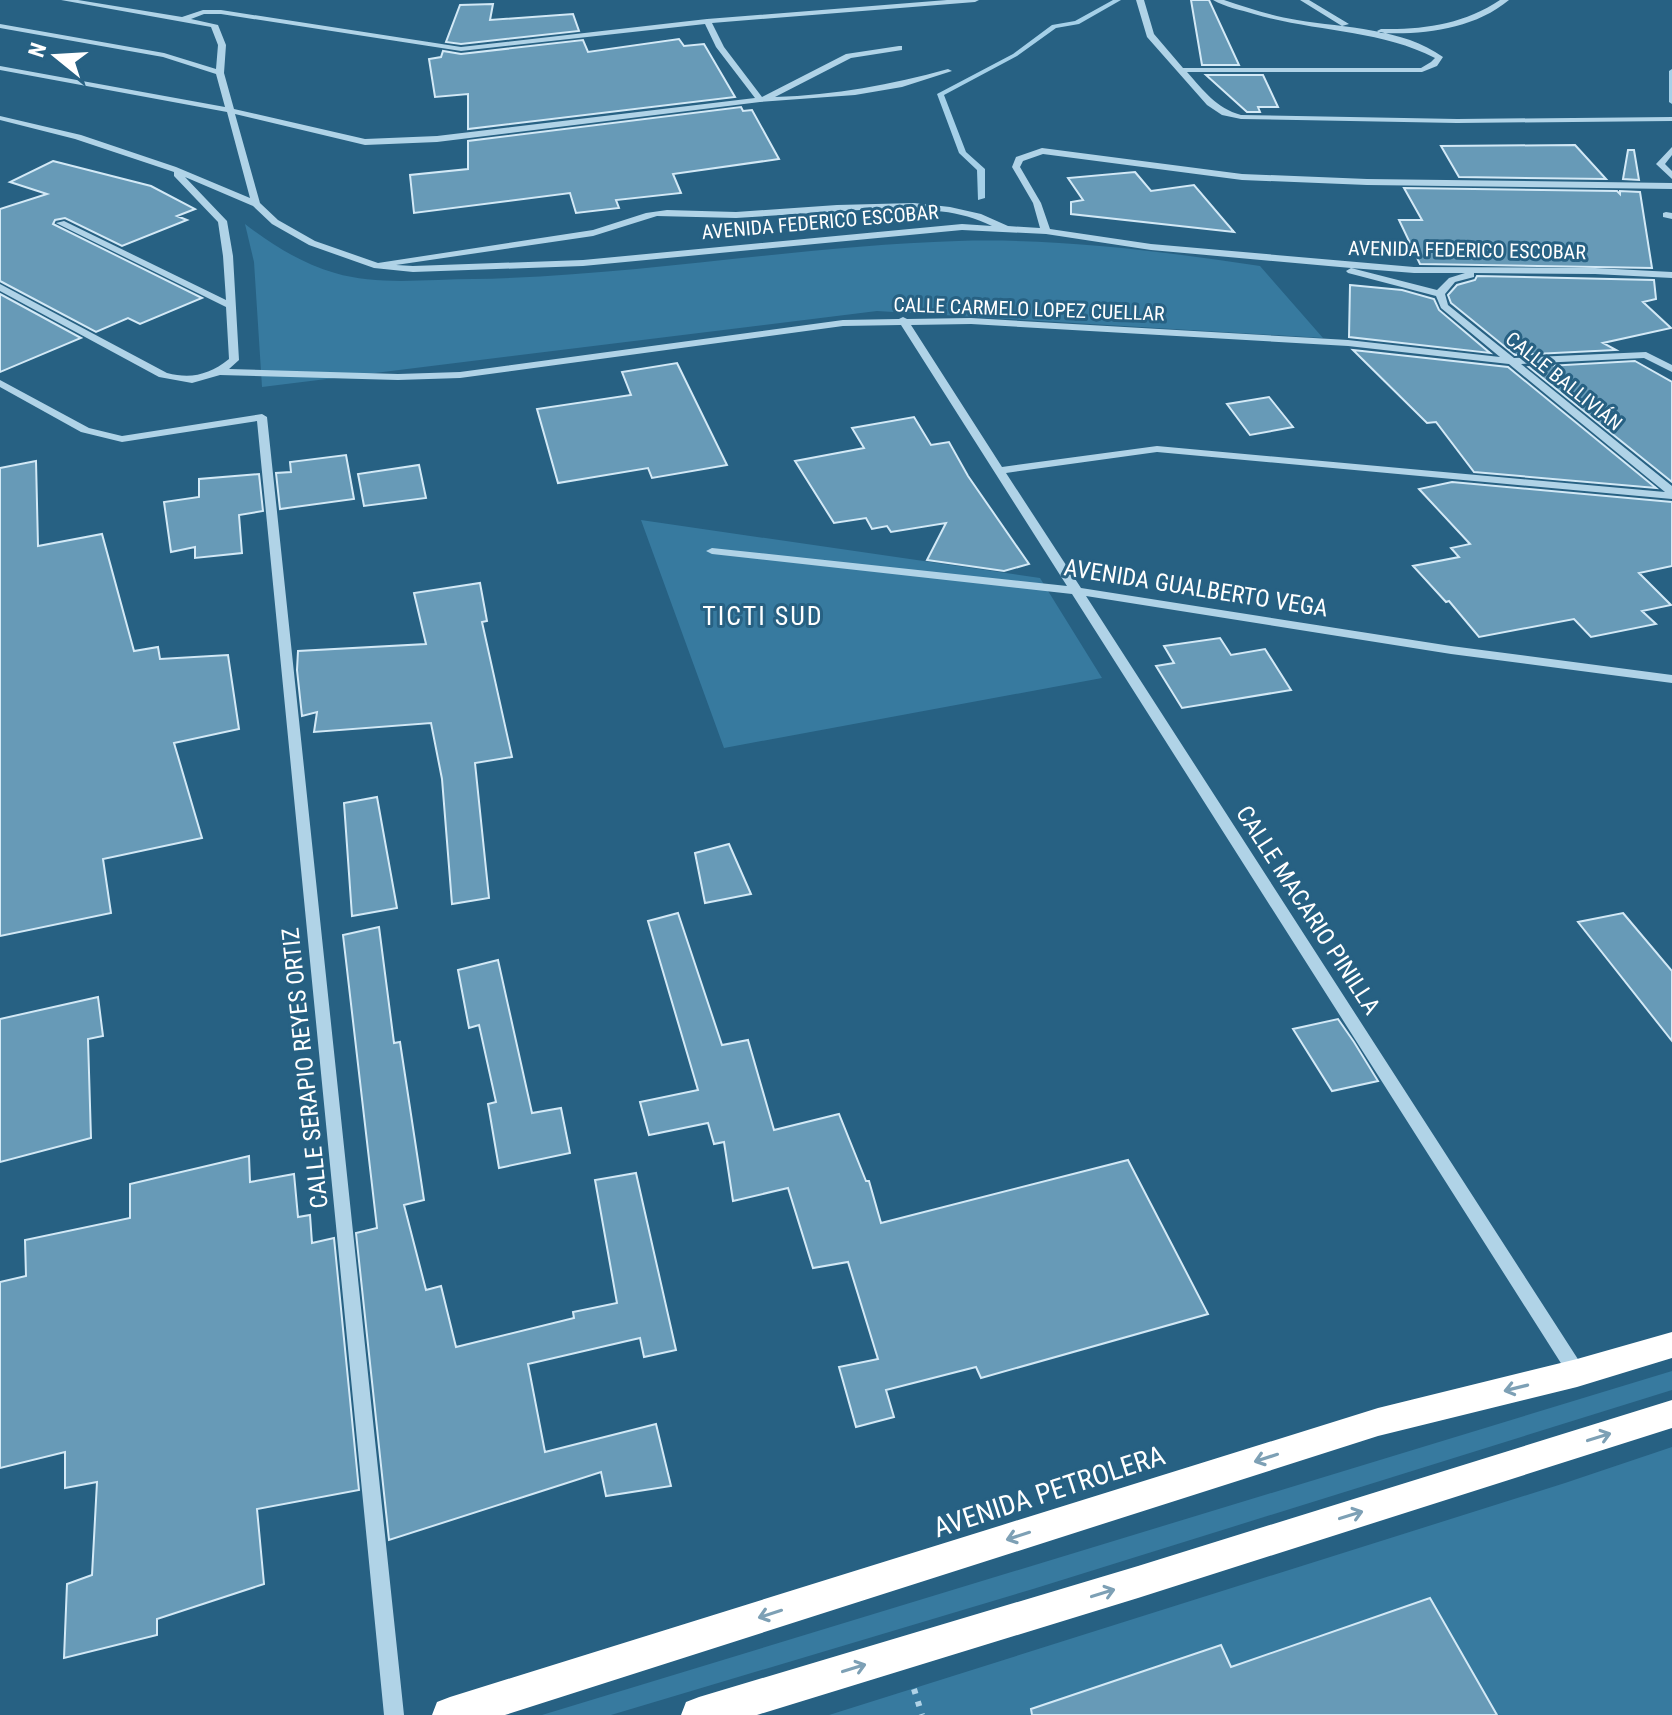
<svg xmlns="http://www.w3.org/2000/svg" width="1672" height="1715" font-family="'Roboto Condensed',sans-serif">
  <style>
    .green { fill: #377a9f }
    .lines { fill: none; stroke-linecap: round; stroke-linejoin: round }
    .stream { fill: #a5d0e8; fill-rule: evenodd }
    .building { fill: #679ab7; stroke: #d3e9f6; stroke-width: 2 }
    .path { stroke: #b0d3e7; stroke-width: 6; stroke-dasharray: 5 8; stroke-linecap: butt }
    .minor { fill: #b0d3e7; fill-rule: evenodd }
    .highway { fill: #fff; fill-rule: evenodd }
    .oneway { stroke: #7da0b5 }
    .labels { text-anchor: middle; stroke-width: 6; stroke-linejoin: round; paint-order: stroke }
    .far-street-label { font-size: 20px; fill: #fff; stroke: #276183 }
    .street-label { font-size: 24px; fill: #fff; stroke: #276183 }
    .neighbourhood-label { font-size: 26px; letter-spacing: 2px; fill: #fff; stroke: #276183 }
    .near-street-label { font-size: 28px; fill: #fff; stroke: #276183 }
  </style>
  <rect width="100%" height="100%" fill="#276183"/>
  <path class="green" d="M245 224C272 245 301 263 335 273 378 286 429 279 474 279 636 276 796 246 958 241 1058 238 1160 251 1260 266L1323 338 877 311 262 387 254 262Z
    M641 520 1040 578 1102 678 724 748Z
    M1672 1371V1390L1033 1589 611 1715H542Z
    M1672 1447V1715H829L1565 1483Z"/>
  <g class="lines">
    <path class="stream" d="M1113 0H1121L1079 24 1056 28 1017 56 944 95 966 152 985 169V198L978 200 977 170 959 153 937 94 1013 54 1052 25 1075 21Z
      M1672 69V104L1669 102V71Z"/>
  </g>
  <path class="building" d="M1191 0H1209L1239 65H1202Z
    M493 4 490 20 573 14 579 31 461 44 446 42 460 5Z
    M679 39 684 46 704 44 735 97 468 129V94L435 97 429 59 441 57 443 51 461 54 583 40 588 52Z
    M1206 75H1263L1278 107H1258L1260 112H1247Z
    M741 107 743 111 752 110 779 159 673 174 681 193 616 200 619 208 576 213 570 193 414 213 410 175 468 169V141Z
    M1575 145 1606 179 1459 177 1441 146Z
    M1628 150H1634L1639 180 1623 179Z
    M53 161 151 186 195 209 177 216 187 220 122 246 65 218 55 220 53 224 202 298 140 324 128 318 96 332 0 281V209L47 194 10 182Z
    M1135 172 1151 191 1194 185 1234 232 1071 214V202L1083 200 1068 178Z
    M1404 188 1617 191 1620 194V191L1640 192 1652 268 1420 264 1399 220H1422Z
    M1477 276 1654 280 1656 299 1643 302 1671 328 1603 343 1616 350 1515 355 1451 303 1448 295 1457 285 1475 280Z
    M1350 285 1402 290 1434 299 1439 310 1490 353 1349 337Z
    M0 294 81 338 0 372Z
    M1353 350 1508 367 1656 488 1474 472 1436 422 1427 423Z
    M1635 361 1672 382V482L1529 367Z
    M677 363 727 465 652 478 648 468 558 483 537 409 631 395 622 372Z
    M1269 397 1293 427 1250 435 1227 404Z
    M914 417 931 445 949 442 968 476 1029 564 1004 571 927 560 946 523 891 532 887 526 872 529 866 518 834 523 795 461 864 448 852 428Z
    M346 455 354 499 280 509 276 473 291 472 290 462Z
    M36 461 38 546 102 534 134 651 158 647 160 659 228 655 239 729 174 743 202 838 103 859 111 913 0 936V468Z
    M419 465 426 498 364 506 358 474Z
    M259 474 263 511 239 515 242 553 195 558V547L171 552 164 502 199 497V479Z
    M1452 482 1672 502V566L1639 573 1671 605 1642 611 1656 624 1591 637 1574 619 1479 637 1449 601 1446 602 1413 566 1459 557 1451 548 1470 544 1419 489Z
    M480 583 487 621 482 622 512 757 475 763 489 898 452 904 442 779 431 723 314 732 317 712 302 716 297 670 298 651 426 644 414 593Z
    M1220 638 1231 655 1265 649 1291 690 1182 708 1156 666 1174 663 1164 646Z
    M377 797 397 908 352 916 344 803Z
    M729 844 751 894 705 903 695 853Z
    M678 913 722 1045 748 1040 774 1130 839 1114 866 1181H869L881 1223 1128 1160 1208 1314 981 1378 976 1367 886 1390 894 1417 856 1427 839 1367 878 1359 848 1262 813 1268 788 1188 733 1201 724 1142 714 1144 708 1123 649 1135 640 1102 698 1090 648 921Z
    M1623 913 1672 971V1041L1578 922Z
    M379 927 394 1043 400 1042 424 1200 404 1205 426 1290 441 1286 456 1347 574 1318 573 1312 617 1303 595 1180 636 1173 676 1350 644 1357 640 1338 528 1364 545 1452 656 1424 671 1486 606 1496 601 1472 389 1540 356 1233 377 1228 343 935Z
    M498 960 532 1113 561 1108 570 1153 499 1168 488 1104 496 1102 479 1025 469 1028 458 970Z
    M98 997 103 1036 88 1039 91 1138 0 1162V1019Z
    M1338 1019 1354 1042 1378 1081 1332 1091 1293 1029Z
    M249 1156 250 1182 294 1174 298 1217 310 1215 312 1243 334 1238 359 1490 257 1509 264 1584 157 1619V1635L64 1658 67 1584 92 1575 97 1482 65 1488V1452L0 1468V1282L26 1276 25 1240 130 1218V1184Z
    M1430 1598 1497 1715H1032L1031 1709 1221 1645 1231 1667Z"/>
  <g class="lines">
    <path class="path" d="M914 1689 922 1715"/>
    <path class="minor" d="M61 0H78L182 17 203 10H221L461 47 707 19 947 0H979L975 2 712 23 724 47 762 97 846 54 899 46H902V50L851 58 775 97C835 95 891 85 948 69L952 71 902 87 855 95 760 102 437 142 365 145 235 114 260 203 278 220 315 241 378 263 593 230 646 213 667 210 736 212 837 205 914 203 950 207 981 214 1008 226 1040 228 1033 203 1012 167 1016 157 1042 148 1242 174 1367 179 1672 183V189L1367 185 1242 180 1043 154 1023 161 1020 167 1041 203 1050 229 1151 244 1414 267 1595 268 1672 272V278L1595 274 1474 273V277L1455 282 1445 294 1448 305 1514 358 1646 352 1672 365V372L1644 358 1521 364 1672 486V499L1157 452 1006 473 1081 588 1451 646 1672 675V683L1451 654 1086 596 1583 1367 1586 1373 1583 1379 1577 1381 1571 1379 1072 594 712 554 706 551 712 548 1067 586 901 325 843 326 460 378 398 380 220 375 192 383 159 377 0 291V284L167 373C191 379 209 375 229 359L226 307 56 223 64 221 226 300 223 256 218 222 174 176V172L75 139 0 120V116L81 135 176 167 250 198 227 112 0 70V66L225 107 216 74 163 57 0 28V24L164 53 216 69 218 45 211 27ZM204 14H221L461 51 705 24 716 47 755 98 437 136 365 139 234 109 224 73 226 45 218 25 191 19ZM185 177 253 206 272 224 309 245 374 268 413 272 583 266 962 230 1046 234 1151 250 1351 268 1346 271 1348 273 1436 296 1441 308 1500 357 1348 340 971 318 907 319 903 317 899 319 843 320 460 372 398 374 229 369 239 360 233 256 227 221ZM876 209C916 209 957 208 992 226L962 224 583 260 413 266 396 265 593 236 657 216 736 218ZM1351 268 1414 273H1465L1449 278 1437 290ZM971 324 1348 346 1509 364 1665 492 1157 446 1002 467 911 325Z
      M1136 0H1144L1154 34 1183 68H1421L1431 62 1435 58C1378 29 1314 32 1254 14 1241 10 1225 7 1213 0H1224C1248 8 1272 16 1297 20 1345 28 1403 28 1443 57L1437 66 1422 72H1187C1204 91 1216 108 1241 115L1457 119 1672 117V121L1457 123 1241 119 1222 115 1207 105 1147 37Z
      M1300 0H1309L1349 24 1342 26Z
      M1500 0H1509C1474 29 1424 35 1381 33L1377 31 1381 29C1423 30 1464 24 1500 0Z
      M1672 147V155L1665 164 1672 171V179L1656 164Z
      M1666 212 1672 213V219L1663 217V213Z
      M0 380 89 428 122 436 262 414 267 417 404 1715H384L257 421 122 442 81 432 0 387Z"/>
    <path class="highway" d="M1672 1332V1358L1577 1387 1378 1436 505 1715H432L437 1702 450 1697 1378 1408 1577 1359Z
      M1672 1400V1428L1138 1598 757 1715H681L686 1702 699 1697 1138 1566Z"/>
  </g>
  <defs><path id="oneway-shaft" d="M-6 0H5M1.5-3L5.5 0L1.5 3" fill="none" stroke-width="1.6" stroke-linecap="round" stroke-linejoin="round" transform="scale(2)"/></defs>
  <g class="oneway">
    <use href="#oneway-shaft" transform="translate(1516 1388) rotate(166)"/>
    <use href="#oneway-shaft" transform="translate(1599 1437) rotate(-17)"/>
    <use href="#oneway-shaft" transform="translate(1266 1458) rotate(162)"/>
    <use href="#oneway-shaft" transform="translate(1351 1515) rotate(-17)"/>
    <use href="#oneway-shaft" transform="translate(1018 1536) rotate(162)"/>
    <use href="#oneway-shaft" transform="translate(1103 1593) rotate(-17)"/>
    <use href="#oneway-shaft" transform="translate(770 1614) rotate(162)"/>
    <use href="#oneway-shaft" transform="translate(854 1668) rotate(-17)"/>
  </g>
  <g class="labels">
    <g class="far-street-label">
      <text transform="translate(820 222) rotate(-5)" y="7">AVENIDA FEDERICO ESCOBAR</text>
      <text transform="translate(1467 250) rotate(1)" y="7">AVENIDA FEDERICO ESCOBAR</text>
      <text transform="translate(1029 309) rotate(2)" y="7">CALLE CARMELO LOPEZ CUELLAR</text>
      <text transform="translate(1564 381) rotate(39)" y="7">CALLE BALLIVIÁN</text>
    </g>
    <g class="street-label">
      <text transform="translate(1196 588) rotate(9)" y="8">AVENIDA GUALBERTO VEGA</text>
      <text transform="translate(1308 910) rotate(57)" y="8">CALLE MACARIO PINILLA</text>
      <text transform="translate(305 1068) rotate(-96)" y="8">CALLE SERAPIO REYES ORTIZ</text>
    </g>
    <g class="neighbourhood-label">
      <text x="763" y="625">TICTI SUD</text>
    </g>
    <g class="near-street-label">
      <text transform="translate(1049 1491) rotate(-18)" y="10">AVENIDA PETROLERA</text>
    </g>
  </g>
  <g transform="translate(56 56) rotate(288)" stroke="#276183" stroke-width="6" paint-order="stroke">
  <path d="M0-6L14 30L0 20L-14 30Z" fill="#ffffff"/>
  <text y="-12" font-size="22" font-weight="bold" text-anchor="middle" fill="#ffffff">N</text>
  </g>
</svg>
